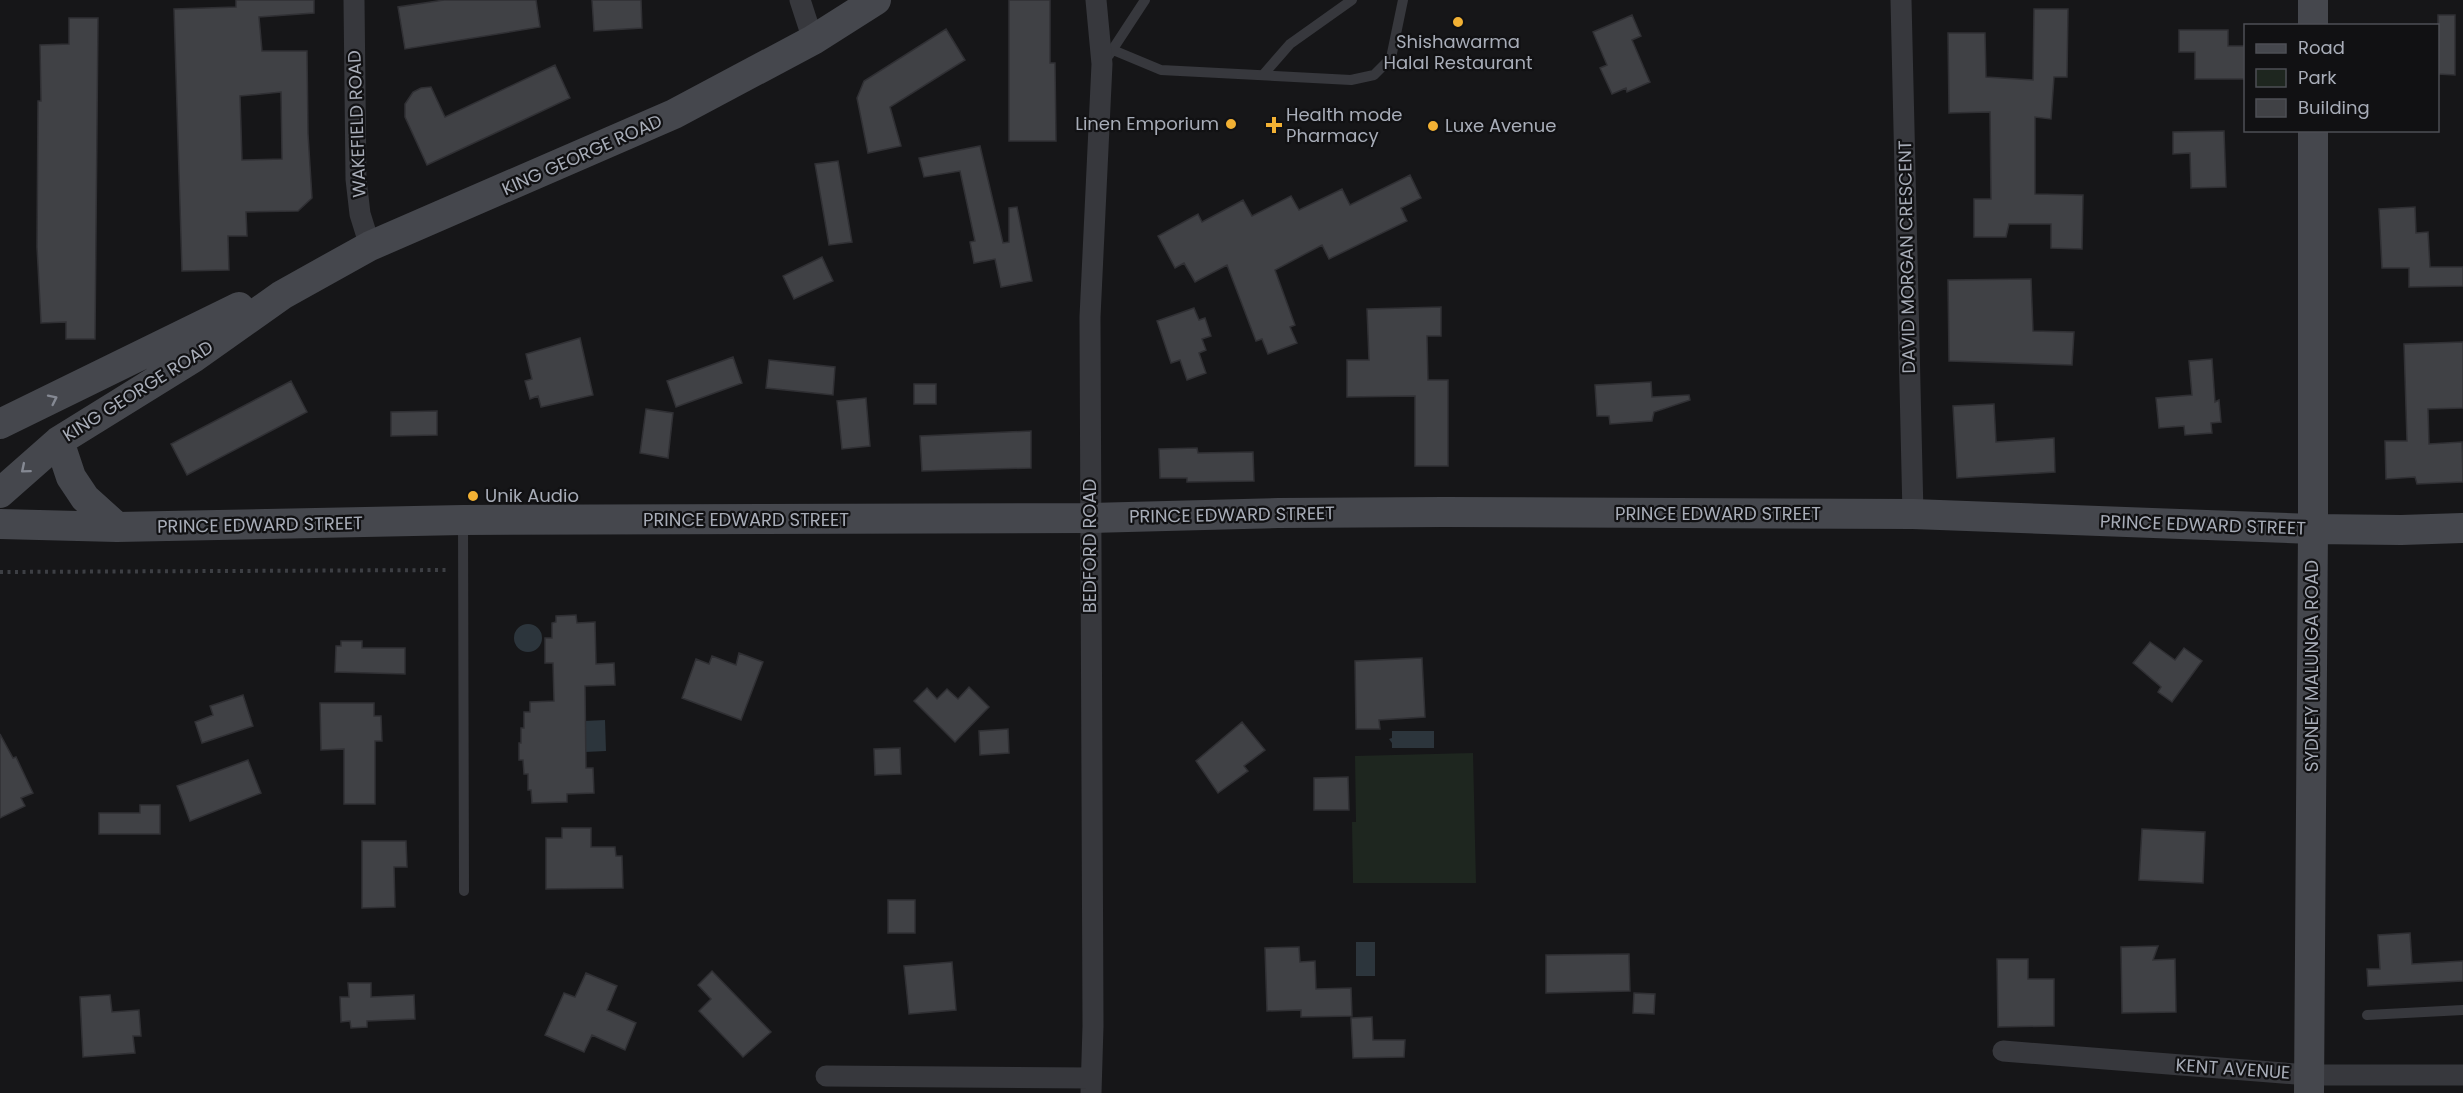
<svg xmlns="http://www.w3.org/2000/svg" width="2463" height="1093" font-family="Poppins,sans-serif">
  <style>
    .green { fill: #1e261f }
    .water { fill: #2c353c }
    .building { fill: #404145; stroke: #303034; stroke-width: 1.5; fill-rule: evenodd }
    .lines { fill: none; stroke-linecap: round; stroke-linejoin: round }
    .path { stroke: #3d3f44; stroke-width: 4; stroke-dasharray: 3 4.5; stroke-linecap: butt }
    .lane { stroke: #37383d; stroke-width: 10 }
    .street { stroke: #37383d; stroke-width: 21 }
    .secondary { stroke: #45474d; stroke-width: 30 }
    .oneway { stroke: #858993 }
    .poi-dot { fill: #f2b134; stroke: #111113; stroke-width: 2 }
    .labels { text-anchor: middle; stroke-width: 4.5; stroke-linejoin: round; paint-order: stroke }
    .poi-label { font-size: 18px; fill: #a8adb8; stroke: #111113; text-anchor: start }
    .street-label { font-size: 18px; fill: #a8adb8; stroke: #111113 }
  </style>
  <rect width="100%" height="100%" fill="#161618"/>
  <path class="green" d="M1473 753 1476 883H1353L1352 822H1356L1355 756Z"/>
  <path class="water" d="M514 638a14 14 0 1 1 28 0a14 14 0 1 1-28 0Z
    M605 720 606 751 585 752 584 721Z
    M1392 731H1434V748H1392V743L1389 739 1392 738Z
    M1356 942H1375V976H1356Z"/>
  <path class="building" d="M236 0H314V13L259 17 262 51H307L308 134 312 198 298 211 246 212 247 236H228L229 270 182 271 174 9 236 7ZM281 92 282 159 242 160 240 96Z
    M444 0H536L540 27 405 49 398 7Z
    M592 0H641L642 28 594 31Z
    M1009 0H1050V63H1055L1056 141H1009Z
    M2034 9H2068L2067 77H2054L2051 119 2035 117V194L2083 195 2082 249 2051 248V224H2009L2006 237H1974V199H1991L1990 112 1949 113 1948 33H1985L1986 77 2033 80Z
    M1632 15 1641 36 1632 40 1650 82 1627 92 1626 88 1612 94 1600 68 1607 65 1593 32Z
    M2438 15H2455V75L2438 74Z
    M69 18H98L95 339H66V322L41 323 37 247 38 101H41L40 45 69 44Z
    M946 29 965 60 890 107 901 146 868 153 857 98 864 81Z
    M2179 30H2228V46H2244V79H2195V52H2179Z
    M555 65 570 98 427 165 405 117V104L413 92 421 88 431 87 445 117Z
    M2224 131 2226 187 2191 188 2190 153 2173 154V132Z
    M980 146 1003 243 1009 242V208L1017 207 1032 281 1001 287 995 259 974 263 970 242 975 241 960 171 924 177 919 158Z
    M838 161 852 242 829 245 815 164Z
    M1410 175 1421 198 1401 208 1407 221 1329 259 1322 245 1275 270 1295 325 1290 327 1297 343 1268 354 1262 339 1256 341 1227 265 1195 282 1184 263 1175 268 1158 236 1198 214 1202 222 1243 200 1252 216 1291 196 1299 210 1342 189 1350 205Z
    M2415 207 2416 233 2428 232 2430 267H2463V286L2409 287V268H2382L2379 209Z
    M822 257 833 281 794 299 783 276Z
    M2031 279 2033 331 2074 332 2072 365 1949 361 1948 280Z
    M1441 307V336H1427L1428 380H1448V466H1415V396L1347 397V360H1369L1367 309Z
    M1194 308 1199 320 1205 318 1211 336 1202 339 1206 350 1199 353 1206 373 1187 380 1180 360 1171 363 1157 321Z
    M580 338 593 395 541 407 538 396 530 399 525 381 532 379 526 354Z
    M2463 342V408L2428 409 2429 444 2462 442 2463 482 2417 484 2415 477 2386 479 2385 441H2407L2404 344Z
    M733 357 742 383 676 407 667 381Z
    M2212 359 2215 402 2219 400 2221 422 2211 423 2212 433 2185 435 2184 426 2159 428 2156 398 2192 395 2189 361Z
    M769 360 835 367 833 395 766 388Z
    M291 381 307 412 187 475 171 444Z
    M1651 382 1652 397 1689 395 1690 400 1654 412 1652 421 1610 424 1609 416H1597L1595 385Z
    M914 384H936V404H914Z
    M866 398 870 446 842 449 837 401Z
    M1994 404 1996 442 2054 438 2055 472 1957 478 1953 406Z
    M646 409 673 413 668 458 640 453Z
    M437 411V435L391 436V412Z
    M1031 431V468L922 471 920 436Z
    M1197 448 1198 453 1253 452 1254 481 1187 482V478H1160L1159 449Z
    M576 615 577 623 595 622 596 664 614 663 615 685 585 686 586 768H593L594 793 567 794V802L532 803 531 790H528V774H524L523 760H519V743H521V728H524V712H530V702L554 701 553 663H545V638H552V623L556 622V616Z
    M341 641H362V648H405V674L335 672 336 646H341Z
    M2150 642 2175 660 2184 648 2202 661 2172 702 2158 692 2161 687 2133 663Z
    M739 653 763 662 741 720 682 698 696 659 709 664 712 656 736 665Z
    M1422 658 1425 717 1379 720 1380 729H1356L1355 661Z
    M969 687 989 707 955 742 914 701 927 688 937 699 947 689 958 699Z
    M243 695 253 726 202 743 195 722 213 715 210 706Z
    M320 703H374V716H381L382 741H375V804H344V749L321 750Z
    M1242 722 1265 750 1244 766 1248 771 1218 793 1196 761Z
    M1008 729 1009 753 980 755 979 731Z
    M0 734 13 758 16 757 33 793 21 798 25 806 0 818Z
    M900 748 901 774 875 775 874 749Z
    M248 760 261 793 190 821 177 786Z
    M1348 777 1349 810H1314V778Z
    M140 805H160V834H99V813H140Z
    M562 828H591V847H615L616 856H622L623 888 546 889V838H562Z
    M2142 829 2205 832 2203 883 2139 880Z
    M362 841H406L407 867H394L395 907 362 908Z
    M888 900H915V933H888Z
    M2410 933 2412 964 2463 961V981L2368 986 2367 969H2380L2378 935Z
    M2158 946 2153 960 2175 959 2176 1012 2122 1013 2121 947Z
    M1299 947 1300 962 1315 961 1316 989 1351 988 1352 1016 1301 1017V1010L1267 1011 1265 948Z
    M1629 954 1630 991 1546 993V955Z
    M1997 959H2028V979H2054V1026L1998 1027Z
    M952 962 956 1010 909 1014 904 966Z
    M712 971 771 1032 743 1057 699 1011 711 999 698 985Z
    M586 973 617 986 607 1010 636 1023 625 1050 592 1035 584 1052 545 1035 564 993 575 997Z
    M348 983H371V997L414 995 415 1019 367 1021V1027L351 1028 350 1021 341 1022 340 997H349Z
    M1634 993 1655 994 1654 1014 1633 1013Z
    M110 995 112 1012 139 1010 141 1036H133L135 1053 83 1057 80 997Z
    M1372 1017 1373 1040H1405L1404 1057 1353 1058 1351 1018Z"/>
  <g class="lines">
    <path class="path" d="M0 572 449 570"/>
    <path class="lane" d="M1113 50 1161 70 1351 80 1374 75 1391 58 1403 0
      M1109 55 1145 0
      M1263 75 1290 44 1352 0
      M463 522 464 891
      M2367 1015 2463 1010"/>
    <path class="street" d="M354 0 356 179 360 214 370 246
      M800 0 813 40
      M1901 0 1913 514
      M2003 1051 2309 1075H2463
      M826 1076 1091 1078
      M1091 1093 1093 1026 1090 317 1102 64 1096 0"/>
    <path class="secondary" d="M2313 0V26
      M0 424 239 307
      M59 441 71 477 85 498 117 527
      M0 493 59 441 193 358 282 295 370 246 674 114 813 40 876 0
      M0 524 117 527 463 520 1090 518 1278 513 1443 512 1913 514 2313 529 2401 530 2463 528
      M2309 1093 2313 529V130"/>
  </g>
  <defs><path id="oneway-chevron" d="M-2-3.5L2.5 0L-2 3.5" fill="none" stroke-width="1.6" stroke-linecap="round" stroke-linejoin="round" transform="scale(1.5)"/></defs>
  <g class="oneway">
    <use href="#oneway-chevron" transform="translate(53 399) rotate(-26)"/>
    <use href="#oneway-chevron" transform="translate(25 469) rotate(140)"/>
  </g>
  <g class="poi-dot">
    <circle cx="1458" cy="22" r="6"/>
    <circle cx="1231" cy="124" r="6"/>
    <path d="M1271 116h6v6h6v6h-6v6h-6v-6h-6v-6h6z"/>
    <circle cx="1433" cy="126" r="6"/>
    <circle cx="473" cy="496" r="6"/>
  </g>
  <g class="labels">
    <g class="poi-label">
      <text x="1458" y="48" text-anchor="middle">Shishawarma<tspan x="1458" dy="21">Halal Restaurant</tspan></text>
      <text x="1286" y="121">Health mode<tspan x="1286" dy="21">Pharmacy</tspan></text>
      <text x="1219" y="130" text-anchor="end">Linen Emporium</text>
      <text x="1445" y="132">Luxe Avenue</text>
      <text x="485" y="502">Unik Audio</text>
    </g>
    <g class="street-label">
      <text transform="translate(357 124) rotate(-92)" y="6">WAKEFIELD ROAD</text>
      <text transform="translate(582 155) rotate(-24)" y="6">KING GEORGE ROAD</text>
      <text transform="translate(1907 257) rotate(-91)" y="6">DAVID MORGAN CRESCENT</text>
      <text transform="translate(138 391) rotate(-32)" y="6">KING GEORGE ROAD</text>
      <text x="1718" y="520">PRINCE EDWARD STREET</text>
      <text transform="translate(1232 515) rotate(-1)" y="6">PRINCE EDWARD STREET</text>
      <text x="746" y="526">PRINCE EDWARD STREET</text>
      <text transform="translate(260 525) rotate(-1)" y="6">PRINCE EDWARD STREET</text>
      <text transform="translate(2203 525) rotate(2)" y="6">PRINCE EDWARD STREET</text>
      <text transform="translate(1090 546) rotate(-90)" y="6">BEDFORD ROAD</text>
      <text transform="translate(2312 666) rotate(-90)" y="6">SYDNEY MALUNGA ROAD</text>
      <text transform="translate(2233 1069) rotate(4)" y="6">KENT AVENUE</text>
    </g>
  </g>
  <rect x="2244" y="24" width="195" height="108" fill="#111113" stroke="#4d4f55" stroke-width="1.5"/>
  <rect x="2256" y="44" width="30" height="9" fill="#45474d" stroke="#4d4f55" stroke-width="1.5"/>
  <text x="2298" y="54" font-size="18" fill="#a8adb8">Road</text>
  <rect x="2256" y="69" width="30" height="18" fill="#1e261f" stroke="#4d4f55" stroke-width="1.5"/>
  <text x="2298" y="84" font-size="18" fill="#a8adb8">Park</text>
  <rect x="2256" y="99" width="30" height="18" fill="#404145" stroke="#4d4f55" stroke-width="1.5"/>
  <text x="2298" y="114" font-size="18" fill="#a8adb8">Building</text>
</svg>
